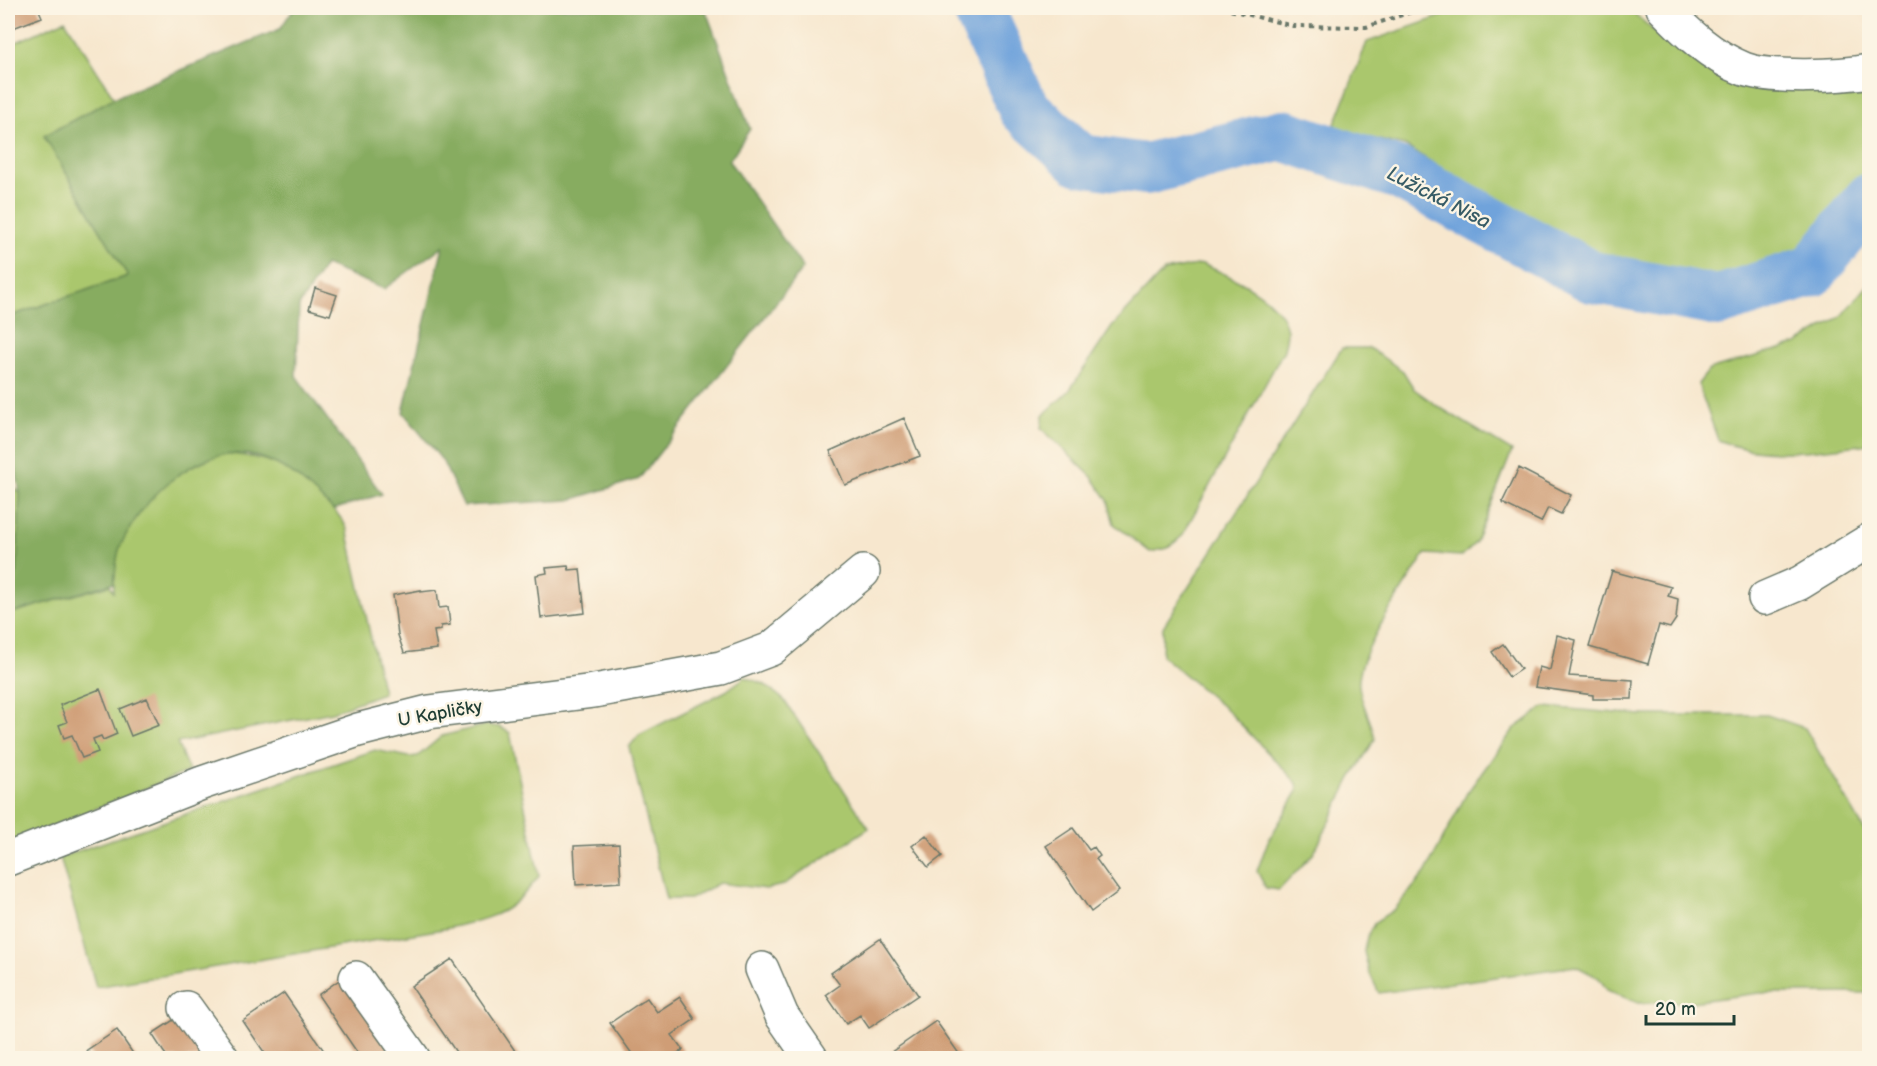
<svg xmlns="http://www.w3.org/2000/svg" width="1877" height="1066" font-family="'Balsamiq Sans',sans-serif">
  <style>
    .green { fill: #aac76d; stroke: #648250; stroke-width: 1.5 }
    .forest { fill: #87ac60; stroke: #53744a; stroke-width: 1.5 }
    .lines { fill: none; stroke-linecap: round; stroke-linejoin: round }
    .river { stroke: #70a3db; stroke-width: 52 }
    .building { fill: #cf9d76 }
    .minor-casing { stroke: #6b786a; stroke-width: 36 }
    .path { stroke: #6b786a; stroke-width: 4; stroke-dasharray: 4.5 4.5; stroke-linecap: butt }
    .minor { stroke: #fff; stroke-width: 33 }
    .labels { text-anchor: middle; stroke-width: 5; stroke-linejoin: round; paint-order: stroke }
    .street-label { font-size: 18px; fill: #1f3d34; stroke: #fcf5e5 }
    .water-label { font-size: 20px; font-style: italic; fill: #375c66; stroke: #fcf5e5 }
  </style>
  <rect width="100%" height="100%" fill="#fcf5e5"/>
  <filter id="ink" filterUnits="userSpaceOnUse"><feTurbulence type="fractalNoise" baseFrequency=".0167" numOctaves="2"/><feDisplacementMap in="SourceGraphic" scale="12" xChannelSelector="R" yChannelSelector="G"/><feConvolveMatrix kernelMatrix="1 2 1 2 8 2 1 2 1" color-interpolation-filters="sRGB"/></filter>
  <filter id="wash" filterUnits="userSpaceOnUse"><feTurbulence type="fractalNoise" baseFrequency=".008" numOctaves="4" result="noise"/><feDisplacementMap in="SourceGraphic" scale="24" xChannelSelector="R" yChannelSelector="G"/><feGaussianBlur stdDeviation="1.35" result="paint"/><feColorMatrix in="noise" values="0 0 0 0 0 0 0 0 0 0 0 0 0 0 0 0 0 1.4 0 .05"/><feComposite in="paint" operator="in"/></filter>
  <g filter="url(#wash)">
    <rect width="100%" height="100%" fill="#f7e7ce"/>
    <path class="green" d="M1465 8H1628L1669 44 1737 86 1851 92 1869 90V173L1796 257 1714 279 1590 258 1405 146 1333 129 1367 42Z
      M65 20 114 98 44 136 128 276 8 317V46Z
      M1202 264C1228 275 1283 298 1287 331 1287 337 1285 345 1284 350L1182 536 1168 548 1150 552 1114 524 1108 500 1092 477 1041 428 1043 415 1069 391 1112 327 1164 271Z
      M1869 284V444C1819 449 1766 461 1718 440L1698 384 1709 370 1797 344 1842 316Z
      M1342 348H1369L1403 371 1414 389 1439 407 1512 451 1476 542 1462 556 1425 554C1408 582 1355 655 1359 686 1361 704 1372 721 1375 739L1351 778 1314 853 1279 890 1266 888 1257 871 1268 841 1298 791 1297 783 1228 711 1162 656 1163 627Z
      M223 453C272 458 286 464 321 498 332 509 341 515 347 529L383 693 332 712 177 743 189 771 8 844V614L110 585 114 593C114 584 114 574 115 565 120 527 157 486 189 468 200 462 212 458 223 453Z
      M8 482 20 493 17 573 8 587Z
      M745 677 764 684 784 700 869 828 783 885 766 889 719 883 690 899H666L629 747 639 735 726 691Z
      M1544 707 1641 715H1767L1805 728 1869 838V993H1759L1691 1002 1638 1003 1607 990 1599 978 1576 966 1379 993 1369 972 1364 951 1367 937 1375 922 1395 909 1425 873 1467 793 1514 729Z
      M486 725 500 727 510 733 539 876C509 916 495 916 449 928L96 987 60 857 375 750 409 757 418 756 442 736Z"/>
    <path class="forest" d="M294 8H679L706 11 750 129 729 161 803 268 639 479 570 500 464 506 442 460 403 412 443 246 384 289 325 265 299 306 296 376 382 494 333 510C310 488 291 467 259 457 201 439 142 497 120 547 116 557 116 572 114 583L8 614V587L17 572 20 493 8 427V317L128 276 44 136 114 98 280 29Z"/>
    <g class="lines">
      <path class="river" d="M978 8 1024 109 1080 160 1146 169 1283 135 1400 174 1592 277 1718 301 1812 271 1870 199"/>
    </g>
    <g id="blocks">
      <path class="building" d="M8 8H38L42 17 8 30Z
        M315 288 337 295 330 315 309 309Z
        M904 418 920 456 845 485 830 451Z
        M1519 468 1571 495 1561 514 1548 508 1541 522 1502 503Z
        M568 566 569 570 580 569 585 613 541 618 536 575 547 573 546 568Z
        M1612 571 1671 587 1668 596 1678 599 1676 619 1670 628 1659 625 1648 664 1589 647Z
        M421 590V592L437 590 439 608 448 607 450 625 441 626V630L434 631 437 649 404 653 398 635 393 595Z
        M1557 635 1576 640 1569 676 1633 680 1632 699H1593V695L1535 687 1539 667 1550 670Z
        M1503 644 1521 669 1509 677 1492 652Z
        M100 689 117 734 103 740 101 736 93 739 98 752 82 758 72 735 64 738 59 725 67 722 60 705Z
        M147 698 159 725 131 736 120 709Z
        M1073 828 1089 850 1094 847 1100 856 1096 859 1119 891 1091 912 1046 846Z
        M926 835 942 856 928 867 912 846Z
        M619 844 621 882 576 885 574 846Z
        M880 939 918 995 869 1028 860 1015 846 1024 826 995 840 985 831 973Z
        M452 959 520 1058H460L411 986Z
        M342 978 396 1058H361L318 995Z
        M284 993 329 1058H268L243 1021Z
        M680 997 695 1019 672 1035 683 1050 669 1058H635L610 1023 647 998 657 1012Z
        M175 1019 202 1058H168L163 1051 152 1034Z
        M936 1021 962 1058H889L887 1055Z
        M117 1030 136 1058H93L87 1050Z"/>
    </g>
  </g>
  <g filter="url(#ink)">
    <use href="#blocks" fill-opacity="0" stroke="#6b786a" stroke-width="1.5"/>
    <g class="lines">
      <defs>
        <path id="minor" d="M1663 8C1686 32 1711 56 1744 69 1771 79 1840 76 1870 71
          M1765 598 1800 583 1870 540
          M8 859 202 783 358 730 429 712 594 691 721 668 771 649 863 572
          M762 969 782 1016 811 1058
          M356 978 413 1058
          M186 1008 222 1058"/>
      </defs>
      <use href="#minor" class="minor-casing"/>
      <path class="path" d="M1222 8 1293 26 1366 27 1423 8"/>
      <use href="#minor" class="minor"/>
    </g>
  </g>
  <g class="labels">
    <g class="street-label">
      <text transform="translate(440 713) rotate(-10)" y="6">U Kapličky</text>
    </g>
    <g class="water-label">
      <text transform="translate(1439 197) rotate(27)" y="7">Lužická Nisa</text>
    </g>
  </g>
  <rect width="1877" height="1066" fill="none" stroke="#fcf5e5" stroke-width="30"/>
  <path d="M1646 1015v9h88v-9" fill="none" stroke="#1f3d34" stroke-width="3"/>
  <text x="1655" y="1015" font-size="18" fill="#1f3d34" stroke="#fcf5e5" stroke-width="4.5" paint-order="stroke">20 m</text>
</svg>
